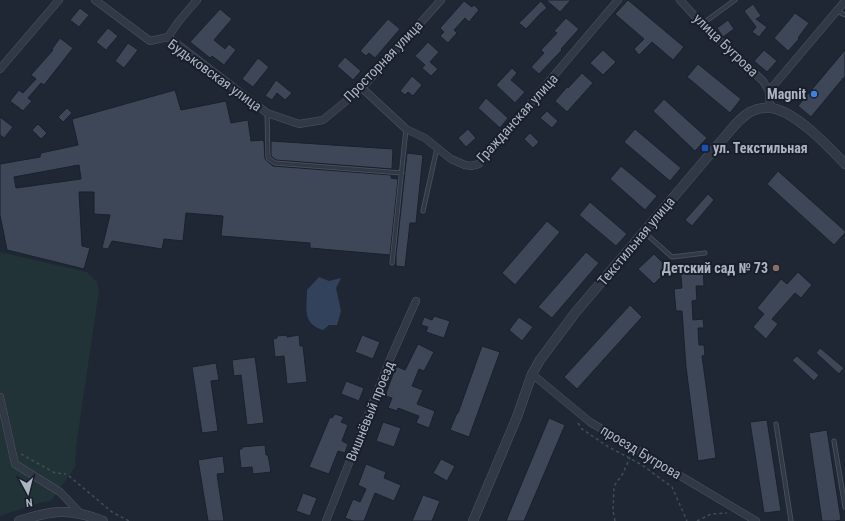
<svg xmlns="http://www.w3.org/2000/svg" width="845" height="521" font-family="'Roboto Condensed',sans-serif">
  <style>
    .green { fill: #213336 }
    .water { fill: #32425d }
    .building { fill: #3d4758; stroke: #1a212c; fill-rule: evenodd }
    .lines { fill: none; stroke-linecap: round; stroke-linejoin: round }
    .service-casing { stroke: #4d5461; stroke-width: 5 }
    .minor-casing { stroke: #4d5461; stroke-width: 8 }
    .tertiary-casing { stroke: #4d5461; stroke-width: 10 }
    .path { stroke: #3e5054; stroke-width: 1.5; stroke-dasharray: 3 3; stroke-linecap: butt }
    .service { stroke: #323946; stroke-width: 3.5 }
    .minor { stroke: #323946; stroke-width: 7 }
    .tertiary { stroke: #323946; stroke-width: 9 }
    .shop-dot { fill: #3f7fe0; stroke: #181f2a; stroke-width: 1.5 }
    .transit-dot { fill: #1a4fb4; stroke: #181f2a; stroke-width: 1.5 }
    .education-dot { fill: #8d6e63; stroke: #181f2a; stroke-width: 1.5 }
    .labels { text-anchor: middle; stroke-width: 4; stroke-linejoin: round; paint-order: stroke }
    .street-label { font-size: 14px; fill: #acb4c3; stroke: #181f2a }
    .poi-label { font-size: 14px; font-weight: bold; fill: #acb4c3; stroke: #181f2a; text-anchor: end }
  </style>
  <rect width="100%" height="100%" fill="#1f2735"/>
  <path class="green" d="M0 252 87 272 97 282 99 290 76 447 75 467 51 501 42 502 0 516Z"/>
  <path class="water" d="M319 277 329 281 341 278 336 288 341 311 337 325H329L323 330C302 324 307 308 307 290Z"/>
  <path class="building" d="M546 0H571L560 12Z
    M628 0 684 47 673 60 652 42 639 55 634 49 644 39 615 14Z
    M464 1 472 7 474 5 479 10 469 22 465 18 454 30 457 33 448 43 440 36 444 32 440 28Z
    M541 1 547 8 541 13 526 29 519 23Z
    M753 4 761 16 756 19 767 27 759 37 752 32 756 27 744 11Z
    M80 8 89 15 79 27 70 20Z
    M220 9 232 19 214 40 225 49 229 44 236 50 224 65 212 56 210 58 190 42Z
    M795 13 809 23 798 38 799 39 788 51 774 38 786 24Z
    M566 18 579 29 561 49 562 50 539 74 531 67 544 53 541 50 557 33 554 31Z
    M388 19 400 29 375 58 369 53 366 56 360 51Z
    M728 20 734 29 723 37 717 28Z
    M108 28 118 36 106 50 96 42Z
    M60 38 73 48 44 85 41 83 28 98 32 101 23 111 10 101 19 90 23 93 36 79 31 75 53 50 52 49Z
    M428 42 439 52 430 62 438 69 431 76 422 68 425 65 415 56Z
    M128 43 138 50 124 68 115 61Z
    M603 50 616 62 603 75 590 63Z
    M764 50 777 61 767 72 754 61Z
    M845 50V76L811 117 798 106Z
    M345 57 361 71 353 80 337 66Z
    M258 58 269 67 253 87 242 79Z
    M698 64 741 99 730 113 687 77Z
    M512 68 517 73 511 80 525 92 515 103 496 85Z
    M582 73 593 83 567 112 555 101 567 87 568 88Z
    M412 76 422 85 413 96 408 92 405 95 400 91Z
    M276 80 292 93 285 100 277 93 272 100 265 96Z
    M175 90 181 110 226 101 231 123 248 120 251 141 263 140V141H264L265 159 273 166 391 175V178L398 179 390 255 310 248V243L221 236 223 216 186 213 183 241 164 239 162 249 112 241 108 249 102 248 110 215 94 214V192H79L82 246 90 248 84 269 7 250 0 215V164L40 157 41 153 78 145 72 119ZM79 165 81 179 16 188 14 177Z
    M486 98 508 118 500 128 478 108Z
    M664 99 707 138 695 151 653 111Z
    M67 108 72 113 63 122 58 117Z
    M547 111 558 121 552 128 540 118Z
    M0 117 13 127 4 138 0 135Z
    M38 124 47 133 41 139 32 130Z
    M468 129 476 138 466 147 458 138Z
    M635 129 681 168 670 181 624 142Z
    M530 133 539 142 533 148 524 139Z
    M271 141 393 149 392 169 276 160 271 156Z
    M407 153 423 155 416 223H410L405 267 396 266V255Z
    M621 166 657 196 645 210 610 179Z
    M778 171 845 231V233L834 245 767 184Z
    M708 194 714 200 692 226 685 220Z
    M590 202 627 234 616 246 579 215Z
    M547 221 560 232 515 285 502 273Z
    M586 252 599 263 552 318 538 307Z
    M654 254 669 269 654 284 638 269Z
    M703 265 704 286H696L697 300 692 301 693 320 703 319 704 328H698L699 345H704L705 355 702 356 716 458 698 461 686 367 682 311H676L674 289 682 288 680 266Z
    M798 272 812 285 801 298 795 293 772 319 778 324 766 339 753 327 764 314 757 308 781 279 787 284Z
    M630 305 642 317 577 389 564 377Z
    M434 316 450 321 444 338 426 332 428 327 421 325 424 317 432 320Z
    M519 317 533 327 522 341 509 330Z
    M287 335V337L299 335 300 346H303L307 382 287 384 284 356 275 357 273 339 277 338V336Z
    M362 335 380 342 373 359 355 352Z
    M418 344 434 352 424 371 419 369 412 386 423 390 417 404 435 411 429 428 416 423 419 416 398 408 397 411 388 408 392 398 385 396 396 366 405 370Z
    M482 346 500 352 469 437 450 430 457 413H458Z
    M820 348 844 368 839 374 816 353Z
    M797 356 819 375 814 381 792 360Z
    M255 357 264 423 247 425 241 375 234 376 232 360Z
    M216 363 219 380 211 381 218 431 202 433 192 367Z
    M346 381 364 388 359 401 341 394Z
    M335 414 344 417 341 422 348 425 342 441 348 444 345 453 338 451 329 474 309 467 330 417 332 418Z
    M549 418 565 425 524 521H506Z
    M767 420 781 511 764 513 750 422Z
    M383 422 401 428 394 447 376 441Z
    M827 430 841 520 835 521H822L809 433Z
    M265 445 266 455H268L271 472 253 474 252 467 241 468 239 449H242V447Z
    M223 456 225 473 217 474 224 521H208L198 460Z
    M441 459 455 466 447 481 433 473Z
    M366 464 386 472 384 478 401 485 394 501 375 493 364 521H353L345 518 353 499 360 502 366 489 358 485Z
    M303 493 317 498 310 516 296 511Z
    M423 495 440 501 432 521H412Z"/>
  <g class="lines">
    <defs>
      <path id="service" d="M837 11 845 15
        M702 24 735 0
        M267 113 268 158 275 163 402 173
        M423 211 437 148
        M644 232 672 257 705 253
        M392 263 406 129
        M776 424 791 521
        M834 441 845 507"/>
      <path id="minor" d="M95 0 150 41 168 37 267 113 299 124 323 120 362 88 441 0
        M680 0 702 24 763 81 769 91
        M168 37 179 21 197 0
        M0 69 59 0
        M362 88 406 129 425 138 451 159 465 165 471 166 479 164 618 0
        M770 107 769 91 845 1
        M532 374 590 422 756 521
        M0 397 15 464 60 492 80 513
        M326 521 391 357 416 301"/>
      <path id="tertiary" d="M19 521C53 510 70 508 103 521
        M473 521 517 417 532 374 540 360 575 313 722 140C730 131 739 118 750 112 756 109 765 107 772 108 797 113 827 145 845 164"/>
    </defs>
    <use href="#service" class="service-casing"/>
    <use href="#minor" class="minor-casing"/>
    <use href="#tertiary" class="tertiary-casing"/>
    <path class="path" d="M578 423 582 429 607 446 642 465 672 487 687 521
      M21 454 55 473 66 474
      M69 476 112 512 129 521
      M615 521 613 511 614 486 622 475 630 458
      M697 521 711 514 727 513"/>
    <use href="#service" class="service"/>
    <use href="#minor" class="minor"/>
    <use href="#tertiary" class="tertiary"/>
  </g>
  <circle class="shop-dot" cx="814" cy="94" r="4"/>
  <rect class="transit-dot" x="701" y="144" width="8" height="8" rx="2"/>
  <circle class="education-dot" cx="776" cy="268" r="4"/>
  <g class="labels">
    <g class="street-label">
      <text transform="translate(726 45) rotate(44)" y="5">улица Бугрова</text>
      <text transform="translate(383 61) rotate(-46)" y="5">Просторная улица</text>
      <text transform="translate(215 75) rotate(36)" y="5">Будьковская улица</text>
      <text transform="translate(517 118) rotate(-48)" y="5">Гражданская улица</text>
      <text transform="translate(636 241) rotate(-50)" y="5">Текстильная улица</text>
      <text transform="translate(370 411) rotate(-68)" y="5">Вишнёвый проезд</text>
      <text transform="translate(641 452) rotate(31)" y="5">проезд Бугрова</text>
    </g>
    <g class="poi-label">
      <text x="806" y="99">Magnit</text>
      <text x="713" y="153" text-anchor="start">ул. Текстильная</text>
      <text x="768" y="273">Детский сад № 73</text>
    </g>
  </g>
  <g transform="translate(28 493) rotate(173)" stroke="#181f2a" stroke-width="3" paint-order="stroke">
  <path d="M0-3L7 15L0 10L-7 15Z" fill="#acb4c3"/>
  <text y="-6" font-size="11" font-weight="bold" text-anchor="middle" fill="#acb4c3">N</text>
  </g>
</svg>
